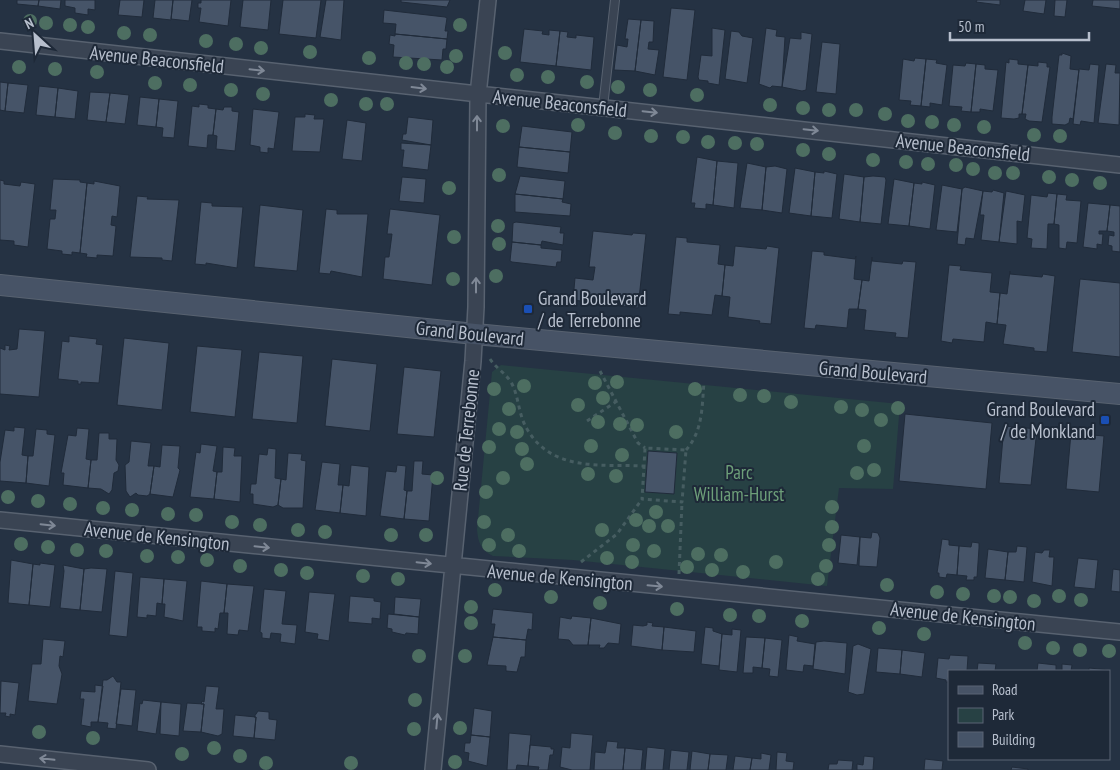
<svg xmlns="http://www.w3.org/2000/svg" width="1120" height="770" font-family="'PT Sans Narrow',sans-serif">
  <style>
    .green { fill: #274144 }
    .building { fill: #465468; stroke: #202b3a }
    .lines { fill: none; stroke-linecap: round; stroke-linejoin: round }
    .lane-casing { stroke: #586270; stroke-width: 10 }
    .street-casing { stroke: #586270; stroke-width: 18 }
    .secondary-casing { stroke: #586270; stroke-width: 22 }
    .path { stroke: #465d61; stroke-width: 3; stroke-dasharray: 4 4; stroke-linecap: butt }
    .lane { stroke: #3a4453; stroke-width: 8 }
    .street { stroke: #3a4453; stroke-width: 15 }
    .secondary { stroke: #475366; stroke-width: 20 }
    .tree { fill: #4d6e61 }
    .oneway { stroke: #7f8896 }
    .transit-dot { fill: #1a4fb4; stroke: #1e2938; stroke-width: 2 }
    .labels { text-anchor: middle; stroke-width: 4; stroke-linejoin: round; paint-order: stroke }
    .street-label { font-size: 19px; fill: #b7bfcd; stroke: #1e2938 }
    .poi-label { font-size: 19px; fill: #b7bfcd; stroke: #1e2938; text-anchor: start }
    .park-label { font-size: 19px; fill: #6d9f79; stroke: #1e2938 }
  </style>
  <rect width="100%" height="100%" fill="#253243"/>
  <path class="green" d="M501 365 900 404 893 489 839 488 827 586 573 560 493 556C481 550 478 543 477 529L492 372Z"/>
  <path class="building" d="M17 0H39L38 6 17 4Z
    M39 0H61L60 9 38 6Z
    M65 0H95V10L88 9V15L75 13V8L65 6Z
    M120 0H144L142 17 118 15Z
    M155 0H173L171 20 153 18Z
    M173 0H192L189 21 171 19Z
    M201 0H231L228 26 199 22 201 8H198V3H201Z
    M243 0H271L268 30 240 27Z
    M283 0H321L316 38 279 34Z
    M326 0H344L341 40 320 37Z
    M401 0H450L447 7 401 2Z
    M977 0H1000V5L976 2Z
    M1025 0H1046L1044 14 1023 11Z
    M1055 0H1067L1065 17 1054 16Z
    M1093 0H1120V9L1092 6Z
    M671 8 695 10 687 80 663 77Z
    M384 10 445 17 447 18 445 31H448L447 39 395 34 396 24 383 23Z
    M628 19 641 20 635 71 614 70 617 45 627 47 628 39H625Z
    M641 20 654 21 653 42H649L648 49 659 50 655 75 635 71Z
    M712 28 725 30 719 85 708 83V81L699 80 698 77 701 55 712 56Z
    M766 28 777 30 776 36 785 37 782 87 772 86 770 88 759 84Z
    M524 29 543 31 542 34 549 35V30L560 31 556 66 520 62Z
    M560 31 568 32 567 37 576 38V35L594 37 591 70 556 66Z
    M731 31 739 32 742 36 753 38 747 83 725 79Z
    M801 32 812 34 806 90 802 91 782 87 790 38 801 39Z
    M395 34 447 39 446 49H443L442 60 393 57 394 45 389 44 390 35 395 36Z
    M822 42 840 44 836 94 816 92Z
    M1062 53 1071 56 1070 69 1079 70 1073 119 1070 118 1069 123 1065 125 1052 124V117L1059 55H1062Z
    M915 58 926 59 921 106 910 105 911 101 899 100 903 59 914 61Z
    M926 59 937 60 936 63 947 65 942 105 930 103V107L921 106Z
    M1009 59 1018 60V64L1028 65 1022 114H1019V118L1014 119 1001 118 1006 62 1009 63Z
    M1038 62 1047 63V67H1050L1042 122 1029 121 1025 119 1026 114H1022L1028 65 1038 66Z
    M966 63 976 64 971 112 961 111 962 107 949 106 953 65 965 66Z
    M976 64 985 65V69L998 70 993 111 980 109V112H971Z
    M1090 64 1099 65 1094 123 1081 121 1080 125 1073 124 1079 69 1089 70Z
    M1106 64 1116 65 1115 73H1120L1119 125 1098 123Z
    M0 82 8 83 5 111 0 110Z
    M8 83 28 85 24 113 5 111Z
    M39 86 58 88 55 117 36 115Z
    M58 88 78 91 75 119 55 117Z
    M90 92 110 93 106 122 87 120Z
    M110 93 129 95 125 124 106 122Z
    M140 97 159 99 156 127 137 125Z
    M159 99 178 101 174 138 162 137 163 128 156 127Z
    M199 104 208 105V108L216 109 213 135H208L207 148 188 146 192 106 199 107Z
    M224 107H232V111L239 112 235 151 216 149 217 136 213 135 216 109 223 110Z
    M253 109 279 112 274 149 268 148V153L260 152V147L250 145Z
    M305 114 315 115 314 119H324L320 152 292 151 295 117H305Z
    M408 117 433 120 431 145 402 140 403 134H406Z
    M347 120 366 123 362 161 342 159Z
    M522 126 572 132 570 152 519 147Z
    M401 143 431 145 428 170 402 167 404 150H401Z
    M519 147 570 152 568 173 517 167Z
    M697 157 717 161 713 205 706 204V209L694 208 695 203H691Z
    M717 161 738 163 734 208 713 205Z
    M747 163 766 167 762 210 740 208Z
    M775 166 787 169 782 213 762 210 766 167Z
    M795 168 815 172 811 216 789 213Z
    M824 171 837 174 832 218 811 216 815 172 824 173Z
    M844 174 864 177 860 222 839 219Z
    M520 176 565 181 563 199 515 194Z
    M873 176 885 177 886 180 881 224 860 222 864 177Z
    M402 177 426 179 424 203 399 201Z
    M53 179 80 180V182L87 183 80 253 72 252V255L62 254V251L47 249 50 219H55L56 210H50Z
    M894 179 914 183 909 226 888 224Z
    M0 180 4 181V184L20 186 21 182 35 184 28 247 14 245V241L0 240Z
    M94 181 120 186 117 217 112 216 111 225 116 226 113 256 97 255V258L86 257 87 254 80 253 87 183 94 184Z
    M922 182 935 185 930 229 909 226 914 183 922 184Z
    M942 185 962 189 957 232 936 230Z
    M965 187 983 191 974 239 966 238 965 245 957 244 962 189Z
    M993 190 1004 193 999 242 981 240 984 215H980L983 191 992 192Z
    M1006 191 1025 195 1022 222 1017 221V244L999 242Z
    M1048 193 1057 194 1054 224H1048L1047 249 1031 248 1032 239 1027 238 1031 195 1047 197Z
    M515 194 563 199 562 202 571 204 570 216 515 212Z
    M1057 194 1067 195 1066 200 1081 201 1077 243 1067 242 1066 249 1059 248V225L1054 224Z
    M137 196 148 197 147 199 179 200 172 261 162 260V258L130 257Z
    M201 202 212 203V206L243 207 237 268 206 263V265L195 264Z
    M1088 203 1110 205 1107 231H1099V234H1103L1102 245 1097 244V249L1083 247Z
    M260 205 303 210 297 271 254 267Z
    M1110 205 1120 206V252L1112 251V246L1108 245 1109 235 1114 236V232L1107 231Z
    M326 209 337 210V214H368L362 277 331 271 330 274 319 273Z
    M390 209 440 215 432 285 383 279 385 257H389L392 234H387Z
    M516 222 561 227 560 233H564L563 245 542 241 541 245 512 242 513 223Z
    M593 231 632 235 633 233 646 234 638 308 573 300 575 278 593 280 595 267H589Z
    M676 237 687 238V242L720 245 718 264 725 265 722 296 715 295 712 315 680 312V315L668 314Z
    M512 242 541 245V248L562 250 561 262H557L556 267 512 262 510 261Z
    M735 246 766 249 767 246 779 248 771 324 759 323 760 321 728 317 730 297 722 296 725 265 733 266Z
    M812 251 824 252V255L855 259 856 256 854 279 862 280 858 309H849L847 328 816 325 815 329 804 328Z
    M872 257V261L902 264 903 261 916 262 908 338 895 337 896 333 864 330 866 310 858 309 862 280 869 281Z
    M949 265 961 266 960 270 992 273 990 292 1000 293 997 324 986 322 984 342 953 339 952 343 941 341Z
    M1010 271V274L1042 277 1043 274 1055 276 1047 352 1034 351V348L1003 344 1006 325 997 324 1000 293 1007 294Z
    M1080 279 1120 283V357L1072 352Z
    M19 329 45 331 39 397 0 394V348L5 350V345L10 346 9 350 17 349Z
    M69 336 97 339 96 344 103 345 99 383 81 382V384H78V381L58 379 62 341 69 342Z
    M124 338 169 343 162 410 117 405Z
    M197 346 242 350 235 417 190 412Z
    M259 352 303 356 297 423 252 419Z
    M332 359 377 364 370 431 325 426Z
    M404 367 441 371 434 437 397 434Z
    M905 414 992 423 986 489 899 481Z
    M1004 426 1037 429 1031 485 999 483Z
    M14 427 25 428 22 455 28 456 26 483 0 481V462L5 430 14 431Z
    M77 428 89 429 86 459 91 460 88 488 63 485 64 473H61L68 435 76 436Z
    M36 429 47 430V434L55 435 49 486 26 483 28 456H33Z
    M99 433H109V439H117L116 460 119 465 118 471 114 473 112 490 109 494 101 489 88 488 91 460H97Z
    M1071 433 1104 436 1099 492 1066 489Z
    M131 441 151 443 148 466H154L150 494 147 496 138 495 136 493 130 497 126 491 125 465 129 462Z
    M201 444 217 446 213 471 217 472 214 499 190 497 196 452 200 453Z
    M162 445 180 446 178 468 180 470 173 497 150 494 154 466 160 467Z
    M223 447 235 448 234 456H242L240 502 214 499 217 472H222Z
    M268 448 276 449 275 478 281 479 278 505 273 507 253 504V494H250L251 484H256L259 454 267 455Z
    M648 451 677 453 674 494 645 492Z
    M288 453 302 454 301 460 306 461 303 508H283L278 505 281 479 286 480Z
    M414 461H423L422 474 433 475 429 521 404 519 407 491H412Z
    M322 462 340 464 338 485H343L340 513 315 510Z
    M351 465 369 467 366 516 340 513 343 485 349 486Z
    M397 465 406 466 404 490 407 491 404 519 380 516 386 471 396 472Z
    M872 532 878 533 880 538 877 567 859 566 860 537 871 538Z
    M841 535 860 537 857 565 838 563Z
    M942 539 949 540V545L959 546 957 575 947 574 946 578 939 577V573H937Z
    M972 542 979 543V548L977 577H974V580H966L967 576 957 575 959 546 971 547Z
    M1017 546 1027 547 1024 582 1005 580 1008 552H1016Z
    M988 549 1008 552 1005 580 985 578Z
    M1044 550H1050L1049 557H1054L1052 586 1032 582 1035 552 1042 553Z
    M1078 558 1098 560 1095 589 1074 587Z
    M11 560 33 564 29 605 8 603Z
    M40 563 55 565 50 607 29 605 33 564 40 565Z
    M63 565 84 569 80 610 60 608 64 571Z
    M91 568 107 569 102 612 80 610 84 569Z
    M1113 569 1120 570V592L1111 591Z
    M115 571 133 573 127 637 109 635Z
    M140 577 164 579 162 604 157 603 156 616 147 615V618L137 617Z
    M164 579 187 581 183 621 164 617 165 604H162Z
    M201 581 227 584 224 613H220L218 629 215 628V632L202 631V627H197Z
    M227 584 254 586 248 631 239 630 238 635 227 634 228 613H224Z
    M264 589 286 591 282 624 297 625 295 644 280 642 281 634 271 633 270 639 262 638V633L260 632Z
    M309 592 335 594 329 641 317 639 318 634 305 632Z
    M350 596 374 598V601L381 602 380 619 372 618V624L348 622Z
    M395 597 421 599 419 617 394 614Z
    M493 609 533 613 532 630 528 629 526 640 493 637 495 624H491Z
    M388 614 419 617 418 634 406 633 405 635 392 632V629L387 628Z
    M572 616 591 618 588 645H573L569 640 558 639 560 617 571 619Z
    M591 618 621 624 619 644 608 643 604 648H599L600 645H588Z
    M647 622 653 623 652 626 664 627 662 650 631 646 633 625 643 626 647 625Z
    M664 627 696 631 694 652 662 650Z
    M705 627 713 628V631L722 634 719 666 701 664Z
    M732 629 741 630 737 672 719 670 722 634 732 635Z
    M789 635 798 637 797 641 815 644 813 666 804 665 803 672 786 670Z
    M493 637 526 640 525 657H521L517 672 506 671V666L487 665Z
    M746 637 765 638 762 668 753 667V673H743Z
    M765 638 782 640 778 677 769 676 770 669 762 668Z
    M43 639 65 641 63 657 60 656 59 666 62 674 57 704 28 701 32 664H41Z
    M824 641 847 643 845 674 813 669 816 642Z
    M858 644 871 649 864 694 857 695 848 692 853 646Z
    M878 648 902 650 900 674 876 672Z
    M902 650 925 653 922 677 900 674Z
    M950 655 968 656 967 671H949L948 682H946V680L936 678 938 658 949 659Z
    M978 663 996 664 995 671H977Z
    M1038 663 1056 665V671H1037Z
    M1062 664 1072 665 1071 671H1062Z
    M1089 668 1110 670 1109 687V671H1089Z
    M113 676 117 682H121L116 729 107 728 108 723 98 722 103 680H107Z
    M1 681 19 683 15 715 10 714V717L5 716 6 713H0Z
    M95 685 103 686 98 722H91V727L81 725 84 699H80L81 691 95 692Z
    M206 686 219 687 216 709H224L222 734 218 736 201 732 204 704H201L202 701 204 702Z
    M121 689 136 690 132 726 116 724Z
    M143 700 161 702 156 734 137 731 140 703 142 704Z
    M161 702 181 704 179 736 160 734Z
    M187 703 204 704 201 732 183 731Z
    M474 708 492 711 490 737 471 735Z
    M258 711 269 712V719L277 720 275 740 254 738 256 717H254Z
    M235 715 256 717 254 738 233 736Z
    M509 733 531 735 528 766 517 765 516 770H507Z
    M571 733 593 735 590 770H572L560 767 562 747 570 748Z
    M471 735 490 737 487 766 468 761 469 753 464 752 465 743H470Z
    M607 741 618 742 617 748H625L623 770H594L595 752 605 753Z
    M530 745 551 747V749H554L553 755H550L548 770H538L539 767 528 766Z
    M647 747 665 749 663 770H645Z
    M625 748 643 750 641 770H623Z
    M671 750 689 752 687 770H669Z
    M692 751 710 754 708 770H690Z
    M777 752 787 753 786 761 794 762 793 770H776Z
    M761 753 771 755 769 770H750L752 758 761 759Z
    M710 754 728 755 726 770H708Z
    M735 756 752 758 750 770H733Z
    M864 756 874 757 873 770H857V764L863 765Z
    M925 759 943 761 942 770H924Z
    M838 760 853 761 852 770H828L829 764H837Z
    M1012 767 1028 769V770H1011Z"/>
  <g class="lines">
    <defs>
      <path id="lane" d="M603 107 615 0"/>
      <path id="street" d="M0 41 1120 165
        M0 520 1120 632
        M0 754 148 770
        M433 770 473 361 476 307 478 95 488 0"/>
      <path id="secondary" d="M0 285 475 334 1120 394"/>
    </defs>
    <use href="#lane" class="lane-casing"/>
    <use href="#street" class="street-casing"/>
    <use href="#secondary" class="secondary-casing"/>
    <path class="path" d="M490 359C496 368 505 373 511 382 519 396 518 414 527 429 552 472 600 464 644 466L645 448 686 450 682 502 642 499 644 466
      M600 371 638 443 645 448
      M587 421 620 399
      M686 450C703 431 702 406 704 382
      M581 562 617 534 642 499
      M679 574 682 502"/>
    <use href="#lane" class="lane"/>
    <use href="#street" class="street"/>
    <use href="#secondary" class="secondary"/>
  </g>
  <g class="tree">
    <circle cx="30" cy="21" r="7"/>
    <circle cx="46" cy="23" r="7"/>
    <circle cx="70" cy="25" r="7"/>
    <circle cx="460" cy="25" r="7"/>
    <circle cx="88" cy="27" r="7"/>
    <circle cx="124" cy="33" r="7"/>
    <circle cx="150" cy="35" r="7"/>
    <circle cx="206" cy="41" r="7"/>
    <circle cx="236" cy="44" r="7"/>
    <circle cx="261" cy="48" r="7"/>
    <circle cx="310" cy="52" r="7"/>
    <circle cx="505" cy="53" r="7"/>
    <circle cx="456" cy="56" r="7"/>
    <circle cx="369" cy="58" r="7"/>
    <circle cx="406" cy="63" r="7"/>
    <circle cx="424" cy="64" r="7"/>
    <circle cx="19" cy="67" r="7"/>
    <circle cx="447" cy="67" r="7"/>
    <circle cx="55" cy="69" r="7"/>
    <circle cx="97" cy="72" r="7"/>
    <circle cx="517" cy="75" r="7"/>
    <circle cx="548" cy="77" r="7"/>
    <circle cx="587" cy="82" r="7"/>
    <circle cx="155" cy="83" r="7"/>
    <circle cx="190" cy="85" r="7"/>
    <circle cx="618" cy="87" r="7"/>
    <circle cx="231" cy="90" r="7"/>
    <circle cx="650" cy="90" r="7"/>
    <circle cx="263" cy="94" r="7"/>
    <circle cx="697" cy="95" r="7"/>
    <circle cx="331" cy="100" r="7"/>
    <circle cx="366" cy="104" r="7"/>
    <circle cx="387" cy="104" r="7"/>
    <circle cx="770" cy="105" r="7"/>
    <circle cx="803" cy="108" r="7"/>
    <circle cx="829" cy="110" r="7"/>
    <circle cx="856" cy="110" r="7"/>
    <circle cx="885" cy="114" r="7"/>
    <circle cx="908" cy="121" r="7"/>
    <circle cx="932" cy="122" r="7"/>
    <circle cx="578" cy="125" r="7"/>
    <circle cx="954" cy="125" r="7"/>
    <circle cx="503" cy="126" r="7"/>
    <circle cx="984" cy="127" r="7"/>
    <circle cx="615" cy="133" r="7"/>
    <circle cx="1034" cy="135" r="7"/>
    <circle cx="651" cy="136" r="7"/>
    <circle cx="1060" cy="136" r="7"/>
    <circle cx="683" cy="137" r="7"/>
    <circle cx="708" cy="142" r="7"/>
    <circle cx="735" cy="143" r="7"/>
    <circle cx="757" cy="144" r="7"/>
    <circle cx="803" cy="150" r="7"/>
    <circle cx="829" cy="154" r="7"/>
    <circle cx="873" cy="160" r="7"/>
    <circle cx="906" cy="162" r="7"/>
    <circle cx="928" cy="164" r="7"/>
    <circle cx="956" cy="165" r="7"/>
    <circle cx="973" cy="169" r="7"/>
    <circle cx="995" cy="173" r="7"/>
    <circle cx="1013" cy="173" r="7"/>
    <circle cx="499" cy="175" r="7"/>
    <circle cx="1049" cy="177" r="7"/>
    <circle cx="1072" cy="180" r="7"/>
    <circle cx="1100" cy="183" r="7"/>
    <circle cx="449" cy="188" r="7"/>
    <circle cx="498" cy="226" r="7"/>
    <circle cx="454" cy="237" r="7"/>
    <circle cx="499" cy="244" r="7"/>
    <circle cx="496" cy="276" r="7"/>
    <circle cx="453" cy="279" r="7"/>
    <circle cx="617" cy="382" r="7"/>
    <circle cx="595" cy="383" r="7"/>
    <circle cx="524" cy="386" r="7"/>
    <circle cx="494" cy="389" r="7"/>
    <circle cx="695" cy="389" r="7"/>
    <circle cx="740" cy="395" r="7"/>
    <circle cx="764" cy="396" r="7"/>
    <circle cx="603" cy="398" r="7"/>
    <circle cx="791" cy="402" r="7"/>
    <circle cx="578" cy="405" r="7"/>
    <circle cx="841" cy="407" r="7"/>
    <circle cx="898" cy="408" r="7"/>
    <circle cx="509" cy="409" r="7"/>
    <circle cx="862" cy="410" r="7"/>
    <circle cx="881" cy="420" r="7"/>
    <circle cx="598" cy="422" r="7"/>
    <circle cx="620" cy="424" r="7"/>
    <circle cx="637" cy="425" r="7"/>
    <circle cx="499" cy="429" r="7"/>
    <circle cx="517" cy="432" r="7"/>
    <circle cx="676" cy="432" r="7"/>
    <circle cx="591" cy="446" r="7"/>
    <circle cx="864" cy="446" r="7"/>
    <circle cx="489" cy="447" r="7"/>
    <circle cx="522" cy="449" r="7"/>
    <circle cx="622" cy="455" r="7"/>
    <circle cx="527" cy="464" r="7"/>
    <circle cx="874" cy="470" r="7"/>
    <circle cx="857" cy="473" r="7"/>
    <circle cx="588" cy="474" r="7"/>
    <circle cx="616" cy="476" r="7"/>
    <circle cx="437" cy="478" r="7"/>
    <circle cx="503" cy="478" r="7"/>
    <circle cx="486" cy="492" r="7"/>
    <circle cx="8" cy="497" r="7"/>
    <circle cx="38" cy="501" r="7"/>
    <circle cx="70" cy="504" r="7"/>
    <circle cx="832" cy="507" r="7"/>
    <circle cx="103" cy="508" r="7"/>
    <circle cx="132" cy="510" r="7"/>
    <circle cx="656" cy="512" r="7"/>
    <circle cx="168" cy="514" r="7"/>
    <circle cx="196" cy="515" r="7"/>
    <circle cx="636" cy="520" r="7"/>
    <circle cx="232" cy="522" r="7"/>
    <circle cx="484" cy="522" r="7"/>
    <circle cx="260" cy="525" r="7"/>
    <circle cx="649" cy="526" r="7"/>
    <circle cx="668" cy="526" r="7"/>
    <circle cx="832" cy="527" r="7"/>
    <circle cx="298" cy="530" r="7"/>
    <circle cx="602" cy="530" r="7"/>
    <circle cx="325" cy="532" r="7"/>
    <circle cx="391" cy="535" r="7"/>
    <circle cx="426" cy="535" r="7"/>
    <circle cx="508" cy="535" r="7"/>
    <circle cx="21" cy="544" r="7"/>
    <circle cx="489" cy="545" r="7"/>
    <circle cx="633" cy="545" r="7"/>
    <circle cx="829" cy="545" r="7"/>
    <circle cx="48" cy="547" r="7"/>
    <circle cx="77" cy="550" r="7"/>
    <circle cx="106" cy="551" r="7"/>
    <circle cx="519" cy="551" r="7"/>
    <circle cx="654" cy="551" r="7"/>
    <circle cx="698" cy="554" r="7"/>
    <circle cx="721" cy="555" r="7"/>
    <circle cx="147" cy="556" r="7"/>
    <circle cx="178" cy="557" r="7"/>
    <circle cx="607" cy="558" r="7"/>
    <circle cx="207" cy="560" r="7"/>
    <circle cx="632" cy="562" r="7"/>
    <circle cx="776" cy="562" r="7"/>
    <circle cx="240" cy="566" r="7"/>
    <circle cx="826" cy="566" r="7"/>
    <circle cx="687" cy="567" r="7"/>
    <circle cx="281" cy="570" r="7"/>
    <circle cx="712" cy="570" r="7"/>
    <circle cx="743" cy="572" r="7"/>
    <circle cx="307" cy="573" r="7"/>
    <circle cx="363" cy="576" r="7"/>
    <circle cx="398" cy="579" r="7"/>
    <circle cx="818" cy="579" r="7"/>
    <circle cx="887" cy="585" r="7"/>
    <circle cx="495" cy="590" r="7"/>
    <circle cx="937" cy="592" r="7"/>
    <circle cx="963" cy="594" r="7"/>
    <circle cx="994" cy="596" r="7"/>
    <circle cx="1059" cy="596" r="7"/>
    <circle cx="551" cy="597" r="7"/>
    <circle cx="1010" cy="597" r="7"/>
    <circle cx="1081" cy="600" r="7"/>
    <circle cx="1034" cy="601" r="7"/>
    <circle cx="600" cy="603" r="7"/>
    <circle cx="471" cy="607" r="7"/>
    <circle cx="677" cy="609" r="7"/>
    <circle cx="730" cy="615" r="7"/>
    <circle cx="759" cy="616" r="7"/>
    <circle cx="802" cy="621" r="7"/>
    <circle cx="471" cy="623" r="7"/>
    <circle cx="879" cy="628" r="7"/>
    <circle cx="924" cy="634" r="7"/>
    <circle cx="1025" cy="643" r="7"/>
    <circle cx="1053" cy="648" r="7"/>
    <circle cx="1080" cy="650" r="7"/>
    <circle cx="1109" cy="651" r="7"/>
    <circle cx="419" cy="656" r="7"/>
    <circle cx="465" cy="656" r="7"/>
    <circle cx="415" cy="700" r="7"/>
    <circle cx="460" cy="728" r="7"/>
    <circle cx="414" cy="729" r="7"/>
    <circle cx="39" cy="732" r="7"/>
    <circle cx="93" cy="738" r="7"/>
    <circle cx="214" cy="748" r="7"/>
    <circle cx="182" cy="754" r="7"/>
    <circle cx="240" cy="756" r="7"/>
    <circle cx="455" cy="762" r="7"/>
    <circle cx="266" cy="763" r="7"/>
    <circle cx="351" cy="763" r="7"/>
  </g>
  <defs><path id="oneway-shaft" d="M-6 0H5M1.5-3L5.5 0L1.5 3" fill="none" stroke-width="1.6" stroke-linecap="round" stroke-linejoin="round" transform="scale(1.25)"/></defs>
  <g class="oneway">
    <use href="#oneway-shaft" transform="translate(257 70) rotate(6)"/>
    <use href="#oneway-shaft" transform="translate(419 88) rotate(7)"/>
    <use href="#oneway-shaft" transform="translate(650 112) rotate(6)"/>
    <use href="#oneway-shaft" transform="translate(477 123) rotate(-90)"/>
    <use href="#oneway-shaft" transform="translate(811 130) rotate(6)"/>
    <use href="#oneway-shaft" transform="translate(476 285) rotate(-90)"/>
    <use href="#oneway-shaft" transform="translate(48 525) rotate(6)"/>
    <use href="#oneway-shaft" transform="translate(262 547) rotate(6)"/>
    <use href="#oneway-shaft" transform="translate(424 563) rotate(6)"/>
    <use href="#oneway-shaft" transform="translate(655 586) rotate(5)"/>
    <use href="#oneway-shaft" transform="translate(437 721) rotate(-85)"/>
    <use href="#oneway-shaft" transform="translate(47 759) rotate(-174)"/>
  </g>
  <g class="transit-dot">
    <rect x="523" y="304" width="10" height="10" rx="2.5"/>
    <rect x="1100" y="415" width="10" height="10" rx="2.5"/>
  </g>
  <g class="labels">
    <g class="street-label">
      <text transform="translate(157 59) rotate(6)" y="7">Avenue Beaconsfield</text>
      <text transform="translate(560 103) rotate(6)" y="7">Avenue Beaconsfield</text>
      <text transform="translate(963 147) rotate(6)" y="7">Avenue Beaconsfield</text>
      <text transform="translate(470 333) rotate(6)" y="7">Grand Boulevard</text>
      <text transform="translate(873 372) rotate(5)" y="7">Grand Boulevard</text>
      <text transform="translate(466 430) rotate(-84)" y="7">Rue de Terrebonne</text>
      <text transform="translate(157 536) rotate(6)" y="7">Avenue de Kensington</text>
      <text transform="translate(560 577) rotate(5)" y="7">Avenue de Kensington</text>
      <text transform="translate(963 616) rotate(6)" y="7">Avenue de Kensington</text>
    </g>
    <g class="poi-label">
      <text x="538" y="305">Grand Boulevard<tspan x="538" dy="22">/ de Terrebonne</tspan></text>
      <text x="1095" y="416" text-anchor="end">Grand Boulevard<tspan x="1095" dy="22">/ de Monkland</tspan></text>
    </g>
    <g class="park-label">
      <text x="739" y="479">Parc<tspan x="739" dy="22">William-Hurst</tspan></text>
    </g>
  </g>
  <rect x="948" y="670" width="162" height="90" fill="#1e2938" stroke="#5b6574"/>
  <rect x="958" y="686" width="25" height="8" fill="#475366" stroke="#5b6574"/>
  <text x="992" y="695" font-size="15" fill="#b7bfcd">Road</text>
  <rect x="958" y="708" width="25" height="15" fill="#274144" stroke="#5b6574"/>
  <text x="992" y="720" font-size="15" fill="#b7bfcd">Park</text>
  <rect x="958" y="732" width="25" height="15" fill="#465468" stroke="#5b6574"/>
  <text x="992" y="745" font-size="15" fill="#b7bfcd">Building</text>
  <g transform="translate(35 35) rotate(334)" stroke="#1e2938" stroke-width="4" paint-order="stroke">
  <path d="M0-4L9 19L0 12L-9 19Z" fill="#b7bfcd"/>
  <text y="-8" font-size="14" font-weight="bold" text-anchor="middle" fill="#b7bfcd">N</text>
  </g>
  <path d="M950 32v8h139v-8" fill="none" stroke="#b7bfcd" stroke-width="2.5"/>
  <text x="958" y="32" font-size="15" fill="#b7bfcd" stroke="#1e2938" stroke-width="4" paint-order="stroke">50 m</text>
</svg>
